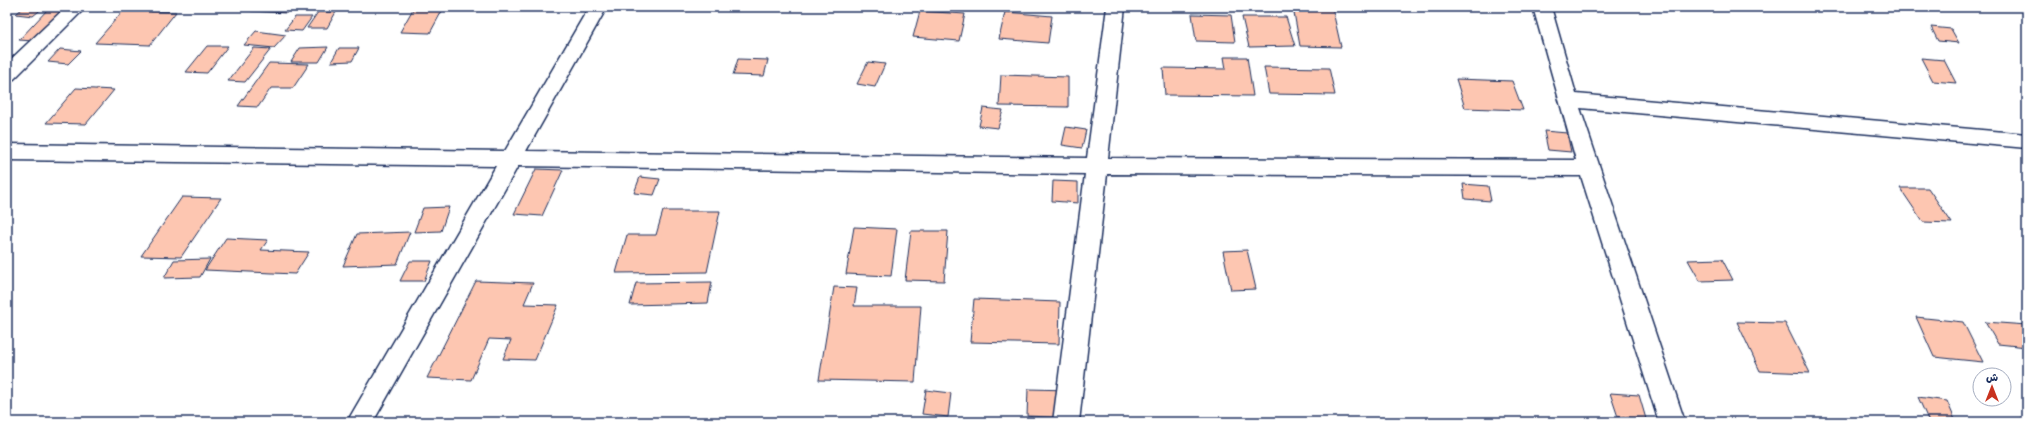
<svg xmlns="http://www.w3.org/2000/svg" width="2034" height="429" font-family="'Patrick Hand','Playpen Sans Arabic',sans-serif">
  <style>
    .building { fill: #fdc6b1; stroke: #1b2f5e }
    .lines { fill: none; stroke-linecap: round; stroke-linejoin: round }
    .minor-casing { stroke: #1b2f5e; stroke-width: 3 }
    .minor { fill: #fff; fill-rule: evenodd }
  </style>
  <rect width="100%" height="100%" fill="#fff"/>
  <filter id="ink" filterUnits="userSpaceOnUse"><feTurbulence type="fractalNoise" baseFrequency=".025" numOctaves="2"/><feDisplacementMap in="SourceGraphic" scale="8" xChannelSelector="R" yChannelSelector="G"/><feConvolveMatrix kernelMatrix="1 2 1 2 8 2 1 2 1" color-interpolation-filters="sRGB"/></filter>
  <g filter="url(#ink)">
    <path class="building" d="M24 7H44L33 16 16 14Z
      M254 7H292L287 13 251 11Z
      M1293 7H1332L1341 47 1300 46Z
      M48 9H63L33 41 19 40Z
      M413 9H443L430 33 400 32Z
      M123 11 176 12 150 45 95 43Z
      M920 11 965 14 959 41 913 37Z
      M318 12H336L327 28H307Z
      M1005 12 1052 16 1048 43 999 39Z
      M1192 14 1231 15 1235 42 1196 41Z
      M295 17H312L302 31 285 30Z
      M1242 17H1286L1295 46 1249 47Z
      M1931 27 1951 29 1959 43 1938 41Z
      M256 31 286 35 274 48 244 45Z
      M207 46H228L207 73 186 72Z
      M328 47 319 62H291L300 48Z
      M254 48 271 49 245 82 228 81Z
      M339 48H359L352 61 331 62Z
      M60 49 81 51 68 64 48 62Z
      M1224 57H1247L1253 96 1165 95 1163 68 1226 69Z
      M1921 58 1944 60 1956 83 1933 81Z
      M738 59 768 60 764 76 733 75Z
      M868 62 885 64 875 87 857 84Z
      M269 63 309 64 293 88H271L258 107 238 106Z
      M1264 67 1329 68 1335 95 1269 94Z
      M1001 75 1068 77V107L999 106Z
      M1456 79 1512 81 1523 110 1465 108Z
      M76 88 114 90 86 124 46 123Z
      M983 108 1003 110 998 128 979 126Z
      M1066 127 1086 130 1082 148 1062 145Z
      M1544 131 1567 133 1571 152 1548 150Z
      M536 169 563 170 542 216 514 214Z
      M640 177 660 179 654 195 634 193Z
      M1053 181 1078 182V203L1052 201Z
      M1463 184 1488 186 1491 201 1465 199Z
      M1900 188H1928L1952 223 1923 222Z
      M182 197 221 198 181 257 141 256Z
      M449 207 441 231 414 232 423 208Z
      M663 211H720L707 272 616 273 627 235H656Z
      M854 227 897 229 891 276 846 274Z
      M911 231H948L944 281 905 280Z
      M410 232 397 264 343 266 357 234Z
      M226 238 268 240 261 250 309 252 295 274 205 270Z
      M1247 250 1256 289 1231 290 1223 251Z
      M210 259 200 277 164 278 174 260Z
      M1722 259 1733 280 1700 281 1688 260Z
      M410 261H432L424 281H400Z
      M476 281 533 283 524 304 558 305 535 360 503 359 511 340 489 339 471 380 427 378Z
      M712 282 708 303 630 305 636 283Z
      M834 287 857 288 854 306H921L915 382 819 380Z
      M974 299 1060 302 1059 344 970 342Z
      M1916 317 1963 322 1983 362 1934 357Z
      M1737 322 1785 323 1810 373 1760 371Z
      M1985 322 2027 325V347L1998 344Z
      M1028 389 1070 390 1069 418 1027 416Z
      M926 390 951 393 948 417 922 414Z
      M1610 393 1639 395 1646 419 1618 417Z
      M1918 397 1947 401 1956 422H1929Z"/>
    <g class="lines">
      <defs>
        <path id="minor" d="M66 7H86L14 79 7 81V63Z
          M589 7H607L526 151 1087 158 1107 7H1125L1108 158 1576 160 1533 7H1551L1576 94 2027 134V148L1580 108 1685 422H1659L1581 176 1107 174 1079 422H1053L1085 174 518 166 373 422H347L496 166 7 160V144L505 151Z"/>
      </defs>
      <use href="#minor" class="minor-casing"/>
      <use href="#minor" class="minor"/>
    </g>
  </g>
  <rect width="2034" height="429" fill="none" stroke="#fff" stroke-width="24"/>
  <rect x="12" y="12" width="2010" height="405" fill="none" stroke="#1b2f5e" stroke-width="1.5" filter="url(#ink)"/>
  <g transform="translate(1992 387)"><circle r="19" fill="#ffffff" stroke="#a4acbf"/>
  <path d="M0-3L7 15L0 10L-7 15Z" fill="#c8321e"/>
  <text y="-6" font-size="11" font-weight="bold" text-anchor="middle" fill="#1b2f5e">ش</text>
  </g>
</svg>
